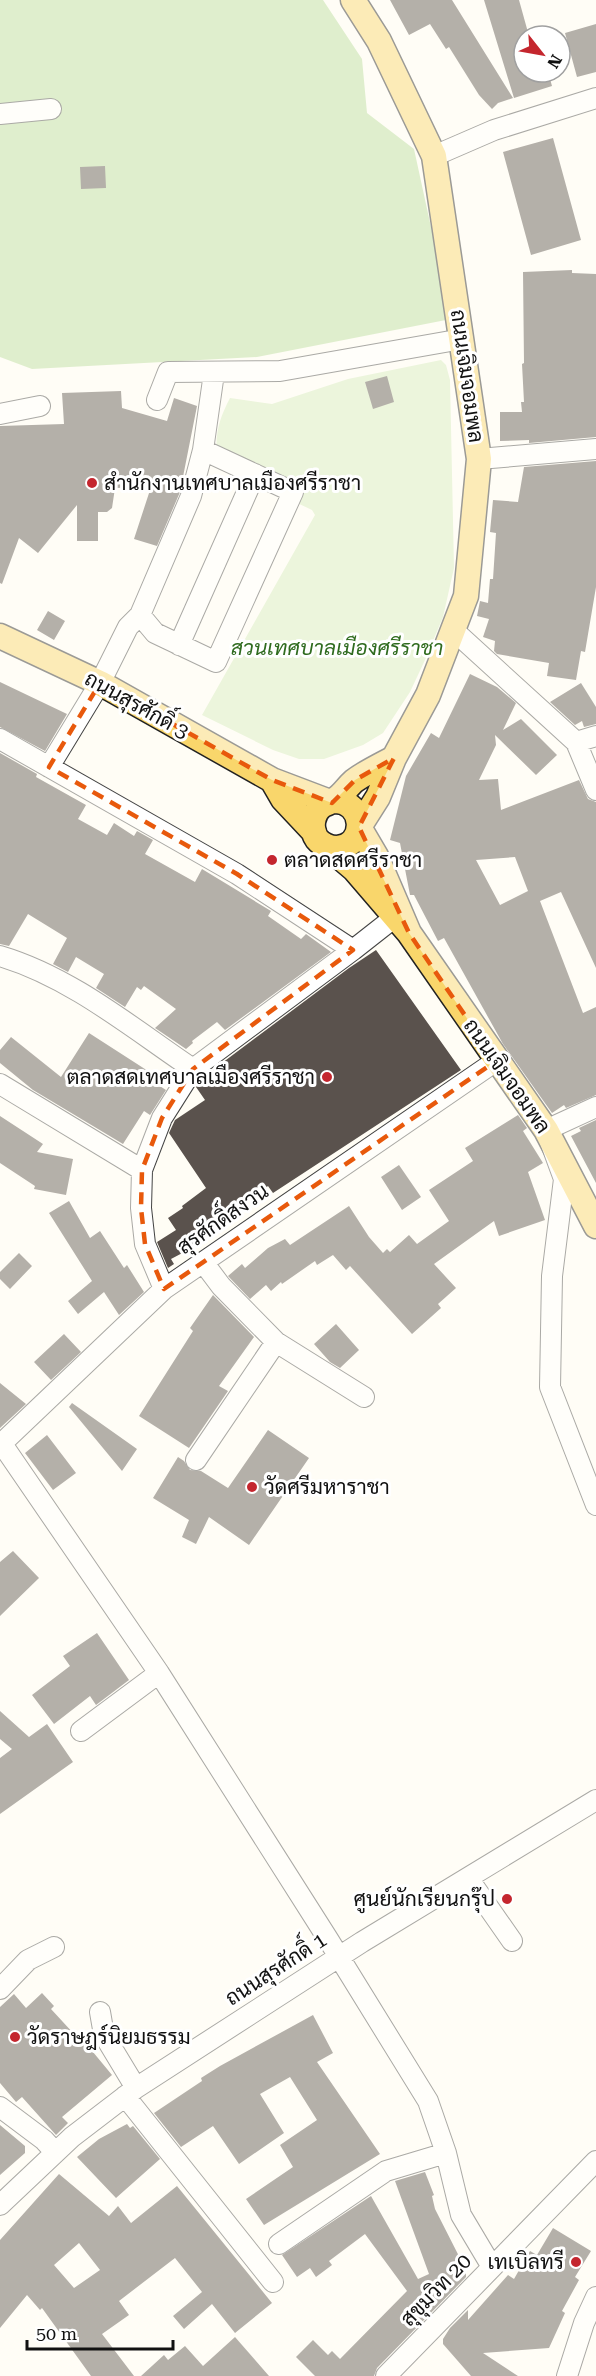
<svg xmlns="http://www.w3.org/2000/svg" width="596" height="2376" font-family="'Roboto Serif',Sarabun,serif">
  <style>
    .green { fill: #d5ebbd }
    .forest { fill: #b9dc9c }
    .building { fill: #5a524d; fill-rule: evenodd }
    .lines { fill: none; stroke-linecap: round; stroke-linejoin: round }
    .minor-casing { stroke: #444; stroke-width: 22 }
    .major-casing { stroke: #222; stroke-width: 27 }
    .minor { stroke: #fff; stroke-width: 20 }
    .major { stroke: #f9d66b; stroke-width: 24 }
    .marked { fill: none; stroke: #e8590c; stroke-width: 4.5; stroke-dasharray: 12 8; stroke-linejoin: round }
    .poi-dot { fill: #c4262e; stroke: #fff; stroke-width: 2 }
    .labels { text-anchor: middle; stroke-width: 6; stroke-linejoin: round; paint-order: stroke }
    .street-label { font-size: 21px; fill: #111; stroke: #fff }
    .poi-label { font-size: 21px; fill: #111; stroke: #fff; text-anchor: start }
    .park-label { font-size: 21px; font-style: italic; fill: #2f6b1f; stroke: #fff }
  </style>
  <rect width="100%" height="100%" fill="#fffdf5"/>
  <path class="green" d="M441 360 446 365 450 380 454 568 443 617 425 660 410 692 383 733 363 745 324 759H299L273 750 202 715 315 515 312 510 219 466C213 439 218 421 230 398L272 404 348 379Z"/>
  <path class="forest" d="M0 0H323L362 59 367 113 414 149 451 319 257 357 32 369 0 357Z"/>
  <path class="building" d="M390 0H452L513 98 498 103 492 109 479 95 449 47 446 49 430 24 409 35Z
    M484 0H519L529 36H524V72H548L552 86 514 98Z
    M596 24V72L577 77 565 33Z
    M553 138 581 240 531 255 503 152Z
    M105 166 106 188 81 189 80 167Z
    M572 270V273L596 274V437L529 443V440L500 441V412H522L521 402H524L522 364 524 363 523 272Z
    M387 376 394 402 373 409 365 382Z
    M121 391 122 408 167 421 174 398 197 406 180 492 157 546 134 539 151 487 115 488 112 508 107 512H98V541H77V505L38 553 19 538 2 584 0 583V426L64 424 62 393Z
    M596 461V587L585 652 581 651 576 680 547 676 549 663 497 654 494 651 495 641 483 637 489 619 477 616 480 601 488 603 490 579H493L496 533 490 532 493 500 518 502 524 467Z
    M48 611 65 621 54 640 37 630Z
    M470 674 497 687 516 703 503 730 521 719 557 755 536 775 495 735 496 745 479 780 498 779 501 810 579 780 588 799 596 802V968L561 892 540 901 583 1013 596 1007V1095L566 1108 564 1105 552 1113 503 1044 444 938 438 941 414 895H410L400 843 390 840 406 776 431 733 439 738ZM515 857 528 891 500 905 476 860Z
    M0 682 67 714 45 751 0 727Z
    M581 683 596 707V724L584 727 582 721 575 725 550 702Z
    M0 753 37 774 36 777 86 805 78 819 107 835 114 823 134 836 137 831 153 840 145 854 195 882 202 869 271 911 268 916 301 939 306 934 331 952 225 1030 217 1022 192 1041 193 1043 186 1049 155 1028 176 1009 144 986 141 990 137 987 125 1007 96 988 104 974 76 957 68 972 53 964 67 938 28 914 9 946 0 944Z
    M376 950 461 1070 273 1193 268 1186 221 1224 223 1228 207 1240 171 1259 174 1264 168 1268 157 1242 176 1230 168 1218 183 1208 182 1206 206 1188 169 1133 175 1120 205 1100 196 1087 202 1078 349 968Z
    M89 1033 148 1071 144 1076 166 1090 150 1115 144 1111 123 1144 33 1090 0 1063V1050L11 1037 61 1077Z
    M518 1115 527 1128 523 1131 543 1163 528 1172 545 1220 499 1236 494 1221 434 1264 456 1288 438 1304 441 1308 412 1334 350 1266 346 1270 333 1255 317 1265 315 1261 282 1284 281 1282 271 1291 266 1285 250 1299 228 1276 242 1264 245 1268 268 1248 285 1239 290 1245 349 1206 369 1237 383 1253 387 1249 390 1252 409 1235 417 1244 449 1221 429 1190 473 1161 465 1148Z
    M0 1116 43 1144 37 1152 73 1159 66 1195 34 1189 35 1186 0 1163Z
    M596 1120V1183L571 1136 581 1131 579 1128Z
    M399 1165 421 1197 402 1210 381 1177Z
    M69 1201 90 1238 100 1231 124 1268 127 1265 144 1292 119 1315 104 1292 78 1314 68 1301 92 1281 49 1213Z
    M19 1253 32 1266 10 1289 0 1279V1272Z
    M213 1295 254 1337 219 1386 228 1391 189 1448 139 1416 193 1331 190 1328Z
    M336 1324 359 1350 340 1368 330 1362 314 1344Z
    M64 1334 81 1352 51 1380 34 1362Z
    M0 1383 26 1404 0 1428Z
    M72 1403 137 1449 122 1471 69 1407Z
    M268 1430 309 1458 249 1545 209 1517 196 1544 182 1537 189 1520 153 1498 178 1457 184 1461 190 1470 201 1471 228 1488Z
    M47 1435 76 1473 53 1490 25 1453Z
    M13 1551 39 1578 0 1616V1562Z
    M97 1633 129 1680 96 1705 90 1696 54 1724 32 1695 70 1666 63 1656Z
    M0 1711 29 1737 47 1724 73 1762 0 1814V1758L12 1749 0 1739Z
    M42 1993 54 2006 51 2009 86 2047 88 2046 112 2075 62 2117 68 2123 56 2135 22 2097 16 2102 0 2083V2007L14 1994 26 2008Z
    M313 2015 333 2053 317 2062 380 2154 264 2225 246 2199 293 2167 280 2145 317 2120 290 2077 260 2094 284 2133 239 2164 213 2126 181 2147 154 2113 202 2081 201 2078 220 2066Z
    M127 2124 130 2128 133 2126 160 2159 116 2198 77 2157 99 2139Z
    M0 2125 25 2146V2153L0 2175Z
    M425 2172 434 2195 432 2196 435 2209 466 2270V2277L377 2368 374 2376H315L296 2357 313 2340 328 2355 332 2351 340 2359 407 2291 365 2234 329 2261 332 2265 316 2277 310 2268 297 2277 282 2255 371 2196 418 2279 429 2274 395 2181Z
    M59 2174 109 2216 118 2206 131 2223 177 2186 272 2303 235 2333 212 2304 184 2329 173 2316 202 2292 175 2258 119 2301 129 2315 102 2334 134 2376H91L42 2308 40 2310 27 2295 0 2328V2240ZM79 2243 100 2270 74 2288 54 2265Z
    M553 2228 591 2251 575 2277 579 2280 562 2311 565 2313 549 2348 483 2353 518 2376H471L443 2344V2339L450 2328 468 2310V2320L508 2275 514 2279 530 2251 537 2255Z
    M235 2337 269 2376H141L164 2355 168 2360 185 2346 203 2366Z"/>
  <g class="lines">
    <defs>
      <path id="minor" d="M0 114 51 109
        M434 156 494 130 596 98
        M157 400 168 372 280 371 462 339
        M0 414 40 406
        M203 450 214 373
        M479 459 596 449
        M452 629 576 742 596 790
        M179 645 255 474
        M0 739 237 874 353 950
        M576 742 596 736
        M49 767 100 683 128 627 140 615 191 496 203 450 293 492 216 662 155 633 140 615
        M0 956C71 977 132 1028 193 1069
        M0 1084 142 1170
        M596 1107 546 1130 564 1179 552 1276 550 1387 596 1505
        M203 1262 221 1286 276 1342 364 1397
        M164 1289 145 1244 141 1208 142 1170 162 1118 193 1069 353 950 395 917
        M2 1444 159 1673 328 1939 428 2101 446 2153 461 2215 492 2267
        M0 1445 164 1289 496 1061
        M196 1460 276 1342
        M81 1731 159 1673
        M468 1878 512 1941
        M0 1989 28 1960 54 1947
        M100 2012 104 2035 136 2088
        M125 2096 273 2282
        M0 2107 44 2140 55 2152
        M0 2205 72 2137 136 2088 362 1942 596 1800
        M279 2244 386 2171 446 2153
        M386 2376 596 2161
        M567 2376 584 2323 596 2297"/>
      <path id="major" d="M0 636 100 683 272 780 330 802
        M272 780 283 799 314 832
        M334 801C366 801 367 846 337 848 330 848 322 845 317 839 310 829 312 813 322 806 326 803 330 803 334 800 342 796 347 787 354 781 366 772 381 765 394 758
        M327 846 354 869 409 933 376 856 359 827 378 797 394 758 428 695 466 596 479 459 434 156 379 41 353 0
        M409 933 546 1130 596 1226"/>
    </defs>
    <use href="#minor" class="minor-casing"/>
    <use href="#major" class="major-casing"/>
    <use href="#minor" class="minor"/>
    <use href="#major" class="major"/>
  </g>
  <path d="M0 0H596V2376H0ZM100 683 272 780 332 803 355 780 394 758 359 827 409 933 496 1061 164 1289 145 1244 141 1208 142 1170 162 1118 193 1069 353 950 237 874 49 767Z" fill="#fffdf5" fill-opacity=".55" fill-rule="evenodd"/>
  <path class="marked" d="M100 683 272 780 332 803 355 780 394 758 359 827 409 933 496 1061 164 1289 145 1244 141 1208 142 1170 162 1118 193 1069 353 950 237 874 49 767Z"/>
  <g class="poi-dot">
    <circle cx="92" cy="483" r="6"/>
    <circle cx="272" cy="860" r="6"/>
    <circle cx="327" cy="1077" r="6"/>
    <circle cx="252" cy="1487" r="6"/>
    <circle cx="507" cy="1899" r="6"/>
    <circle cx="15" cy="2037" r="6"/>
    <circle cx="576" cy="2262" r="6"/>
  </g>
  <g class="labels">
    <g class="street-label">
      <text transform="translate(467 376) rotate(82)" y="7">ถนนเจิมจอมพล</text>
      <text transform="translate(137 705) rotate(29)" y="7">ถนนสุรศักดิ์ 3</text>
      <text transform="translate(507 1076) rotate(55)" y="7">ถนนเจิมจอมพล</text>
      <text transform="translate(223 1219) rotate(-35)" y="7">สุรศักดิ์สงวน</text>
      <text transform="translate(276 1969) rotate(-33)" y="7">ถนนสุรศักดิ์ 1</text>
      <text transform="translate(436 2290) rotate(-46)" y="7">สุขุมวิท 20</text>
    </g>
    <g class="poi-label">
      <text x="104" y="490">สำนักงานเทศบาลเมืองศรีราชา</text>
      <text x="284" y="867">ตลาดสดศรีราชา</text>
      <text x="315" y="1084" text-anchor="end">ตลาดสดเทศบาลเมืองศรีราชา</text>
      <text x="264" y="1494">วัดศรีมหาราชา</text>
      <text x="495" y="1906" text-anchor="end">ศูนย์นักเรียนกรุ๊ป</text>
      <text x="27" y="2044">วัดราษฎร์นิยมธรรม</text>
      <text x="564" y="2269" text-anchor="end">เทเบิลทรี</text>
    </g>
    <g class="park-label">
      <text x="337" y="655">สวนเทศบาลเมืองศรีราชา</text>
    </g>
  </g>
  <g transform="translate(542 54) rotate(121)"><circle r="28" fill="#ffffff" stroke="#a0a0a0" stroke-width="1.5"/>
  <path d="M0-4.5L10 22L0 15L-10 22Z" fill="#c4262e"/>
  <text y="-9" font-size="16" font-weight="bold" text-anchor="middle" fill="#111111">N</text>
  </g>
  <path d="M27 2340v9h146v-9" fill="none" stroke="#111111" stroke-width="3"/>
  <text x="36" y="2340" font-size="18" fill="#111111" stroke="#ffffff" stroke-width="4.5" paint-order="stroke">50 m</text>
</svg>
